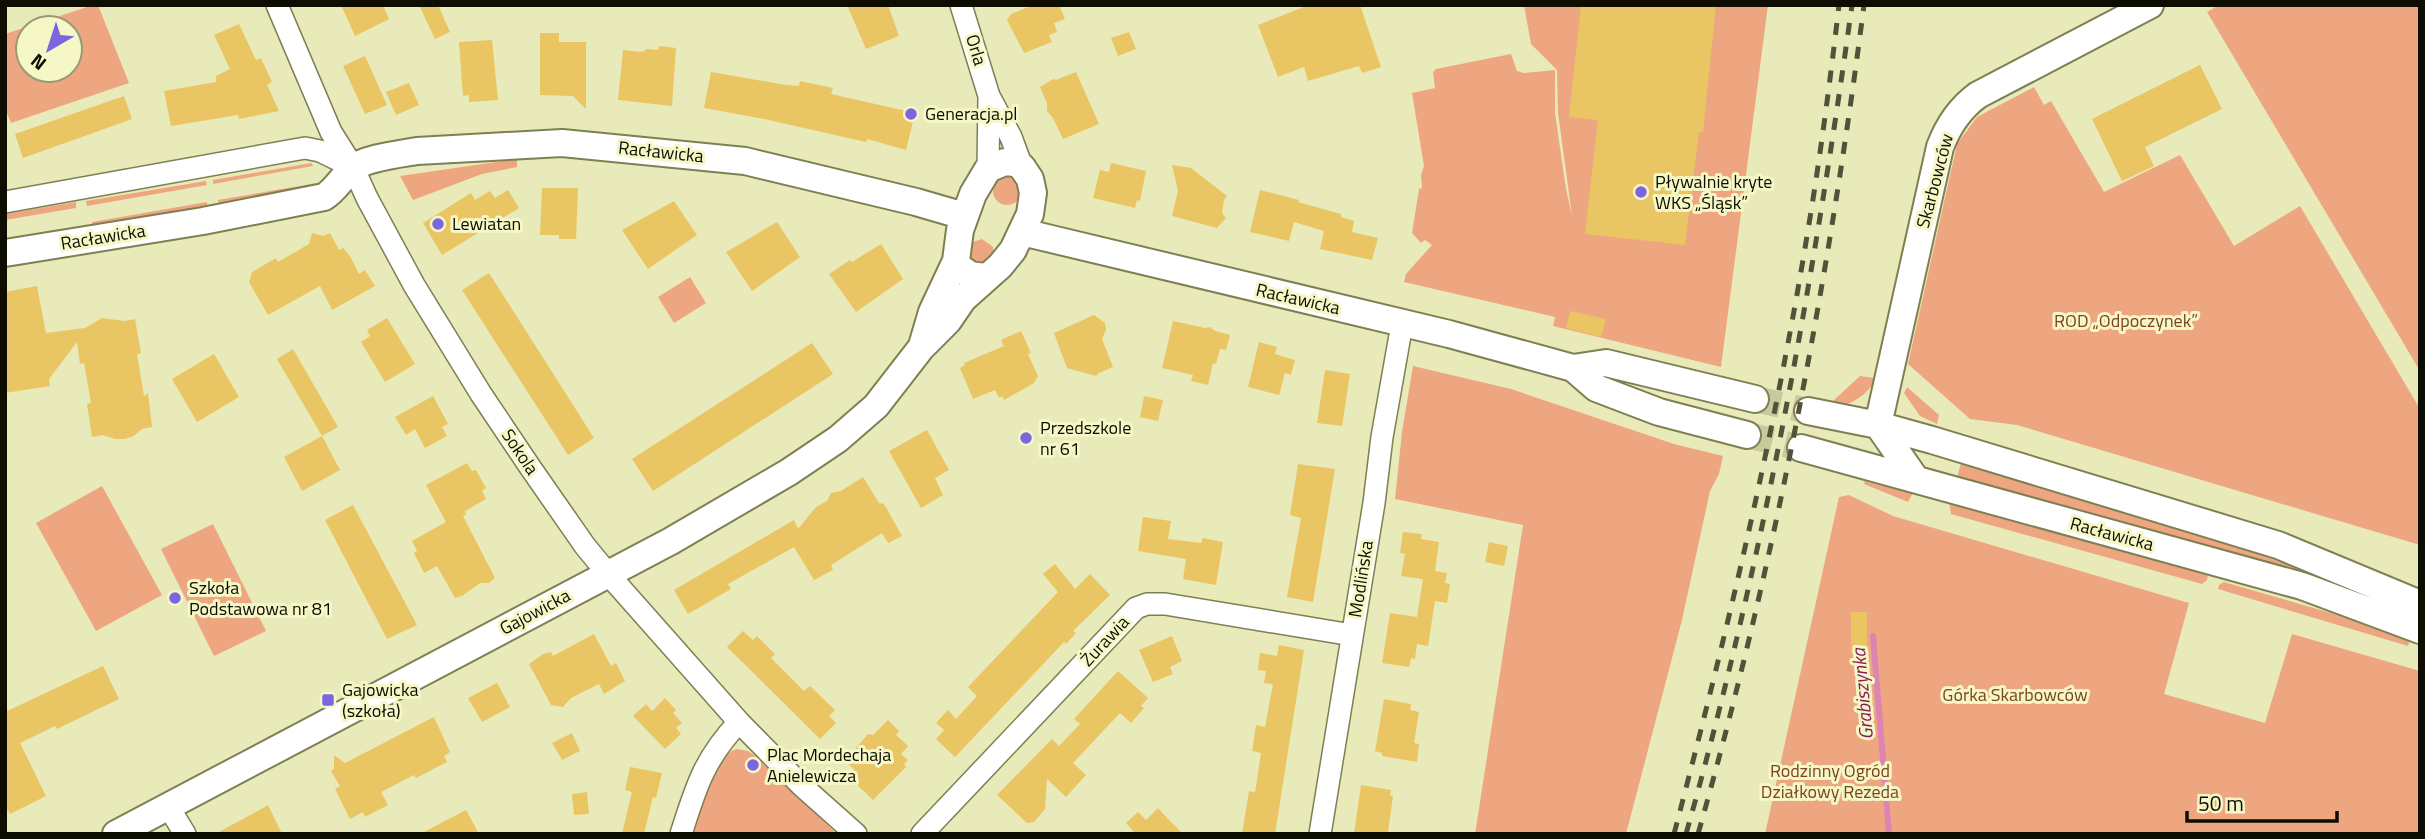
<svg xmlns="http://www.w3.org/2000/svg" width="2425" height="839" font-family="'Titillium Web',sans-serif">
  <style>
    .green { fill: #eea680; fill-rule: evenodd }
    .lines { fill: none; stroke-linecap: round; stroke-linejoin: round }
    .stream { stroke: #de84b2; stroke-width: 6 }
    .building { fill: #eac564 }
    .tertiary-tunnel { stroke: #c8c99d; stroke-width: 26; stroke-dasharray: 26 13; stroke-linecap: butt }
    .minor-casing { stroke: #7e7f52; stroke-width: 24 }
    .tertiary-casing { stroke: #7e7f52; stroke-width: 30 }
    .minor { stroke: #fff; stroke-width: 21 }
    .tertiary { stroke: #fff; stroke-width: 26 }
    .rail { stroke: #52523a; stroke-width: 5; stroke-dasharray: 12 12; stroke-linecap: butt }
    .poi-dot { fill: #7d65e0; stroke: #f6f7c6; stroke-width: 2.5 }
    .labels { text-anchor: middle; stroke-width: 6; stroke-linejoin: round; paint-order: stroke }
    .street-label { font-size: 18px; fill: #0e0d01; stroke: #f6f7c6 }
    .poi-label { font-size: 18px; fill: #0e0d01; stroke: #f6f7c6; text-anchor: start }
    .park-label { font-size: 18px; fill: #7c4322; stroke: #f6f7c6 }
    .water-label { font-size: 19px; font-style: italic; fill: #83195a; stroke: #f6f7c6 }
  </style>
  <rect width="100%" height="100%" fill="#e9eab9"/>
  <path class="green" d="M93 5H98L129 83 11 123 5 108V34ZM28 28H70V70H28Z
    M1524 5H1768L1721 367 1553 326 1555 317 1404 282 1406 274 1432 245 1425 240 1421 243 1412 233 1419 189 1422 188 1421 175 1424 166 1412 93 1435 88 1433 72 1436 69 1511 54 1517 71 1524 73 1555 70V113L1566 189 1572 216 1558 113 1557 70 1531 44Z
    M2219 5H2420V371L2207 12Z
    M2034 87 2044 105 2051 101 2104 192 2180 155 2234 246 2300 206 2420 409V545L2017 425 1970 419 1908 364 1957 144 1977 117Z
    M517 159V167L482 174 413 200 400 176Z
    M311 163 313 166 213 184V180Z
    M993 191a14 14 0 1 1 28 0a14 14 0 1 1-28 0Z
    M206 181 207 185 87 206 86 201Z
    M317 183 319 188 219 206 218 200Z
    M76 202V208L5 220V214Z
    M207 202 208 208 92 228V222Z
    M982 239 993 247 994 255 979 268 965 254 970 243Z
    M690 277 706 303 674 323 658 297Z
    M1413 366 1511 389 1674 444 1723 456 1719 474 1710 491 1682 620 1626 834H1475L1523 525 1395 499 1402 432Z
    M1860 376 1874 378 1876 381C1864 396 1852 407 1831 405L1832 402Z
    M1907 387 1939 415 1937 424 1920 416 1904 393Z
    M1961 463 2260 554 2356 591V593L1956 481Z
    M1865 481 1870 483 1913 493 1908 502 1864 484Z
    M102 486 162 595 96 631 36 523Z
    M1849 495 1893 516 2189 603 2164 694 2265 723 2292 634 2420 671V834H1765L1839 497Z
    M1949 502 2208 575 2207 580 2202 584 1951 514Z
    M213 524 266 631 214 656 161 549Z
    M2224 582 2411 636 2408 646 2218 589 2219 585Z
    M737 749 748 751 754 755 837 834H691C699 810 711 756 737 749Z"/>
  <g class="lines">
    <path class="stream" d="M1873 636 1889 834"/>
  </g>
  <path class="building" d="M341 5H383L389 19 355 36Z
    M419 5H438L450 32 435 39Z
    M847 5H888L899 36 866 49Z
    M1033 5H1059L1065 19 1054 23 1057 32 1049 35 1052 42 1024 53 1007 20 1011 14Z
    M1309 5H1360L1381 67 1362 73 1359 66 1308 81 1304 67 1278 77 1258 25Z
    M1581 5H1716L1703 132H1699L1685 245 1585 234 1598 120 1569 117Z
    M239 24 256 60 261 58 272 82 267 85 279 111 239 119 238 115 171 126 164 91 216 82V76L230 69 214 35Z
    M1129 32 1136 49 1118 56 1111 38Z
    M540 33H559V42H586V109L573 96 540 95Z
    M492 40 498 100 469 102V95L463 96 459 42Z
    M659 46 676 48 672 106 618 100 623 50 642 52 647 49 658 50Z
    M365 56 387 105 365 114 343 66Z
    M2200 65 2222 109 2145 147 2154 166 2122 181 2092 119Z
    M711 72 786 85 799 86 800 81 833 88 831 94 915 113 906 150 867 139 866 142 764 119 704 108Z
    M1076 72 1099 124 1063 139 1053 118 1047 111V103L1040 87 1053 79 1056 80Z
    M409 83 419 105 396 115 386 92Z
    M124 96 132 119 23 158 15 134Z
    M1111 163 1146 171 1140 201 1137 200 1135 208 1093 198 1100 170 1109 172Z
    M1172 165 1191 168 1227 196 1224 200 1222 213 1226 218 1217 228 1172 216 1178 191Z
    M542 188H578L576 239H559V235H540Z
    M508 190 519 208 442 255 423 223 471 193 475 200 490 191 495 198Z
    M1260 190 1299 200 1298 202 1341 214V217L1354 221 1352 232 1378 238 1372 260 1320 249 1324 231 1294 222 1289 241 1250 232Z
    M674 201 697 235 648 269 622 230Z
    M777 222 800 257 752 291 726 252Z
    M312 233 323 236 330 233 339 250 343 248 350 256 359 274 365 270 375 286 332 310 320 286 268 315 249 282 252 272 276 258 278 262 309 244Z
    M881 244 903 279 856 312 829 274 850 260 852 262Z
    M489 273 594 438 568 455 462 290Z
    M37 286 46 333 85 328 102 318 124 321 135 319 141 353 137 354 144 396 148 393 152 427 142 429 134 436 124 439H115L103 435 92 437 87 404 91 403 84 363 80 364 77 342 49 379 50 386 5 393V292Z
    M1570 311 1606 319 1601 337 1566 328Z
    M1094 315 1105 323 1106 330 1102 339 1113 367 1099 373 1096 376 1067 368 1054 333Z
    M387 318 415 364 385 382 361 342 370 336 367 330Z
    M1173 321 1205 328 1210 327 1215 331 1230 335 1226 350 1220 349 1216 364 1213 363 1208 385 1191 381 1193 375 1162 368Z
    M1021 331 1031 353 1028 354 1038 376 1034 383 1004 400 1002 396 999 398 995 390 973 399 960 368 965 365 964 363 1004 346 1001 340Z
    M1259 342 1277 347 1275 354 1295 360 1291 375 1285 373 1279 395 1248 387Z
    M812 343 833 374 653 491 632 459Z
    M293 349 338 427 322 436 340 470 302 491 284 457 322 436 277 359Z
    M214 354 239 397 197 422 172 379Z
    M1325 370 1350 374 1342 426 1317 423Z
    M433 396 448 424 442 427 447 436 425 448 415 429 406 435 395 417Z
    M1144 396 1163 400 1158 421 1140 417Z
    M927 430 949 470 935 478 943 495 921 508 889 451Z
    M467 463 472 471 476 470 486 488 482 491 486 499 465 511 466 515 463 516 495 578 489 583H480L462 596 455 598 437 566 424 573 414 553 417 551 412 541 446 522 426 485Z
    M1298 464 1335 469 1313 602 1287 597 1301 518 1290 515Z
    M863 477 879 503 884 504 902 536 888 543 882 533 831 565 833 570 814 580 794 547 728 584 731 589 688 614 674 590 794 520 798 529 816 507 827 501 831 493 841 491Z
    M353 505 417 625 387 639 325 520Z
    M1143 517 1171 521 1168 539 1201 543 1203 538 1223 542 1216 585 1183 579 1186 559 1138 551Z
    M1403 532 1422 534 1421 539 1439 542 1435 571 1447 573 1445 583 1450 584 1447 603 1435 601 1428 646 1417 644 1415 659 1411 658 1409 667 1382 663 1390 613 1417 617 1423 579 1401 576 1405 554 1400 553Z
    M1489 542 1508 546 1504 566 1485 562Z
    M1055 564 1075 589 1090 574 1110 595 1073 631 1076 633 1066 644 1064 642 955 757 936 739 944 730 936 723 948 710 956 719 977 696 968 687 1058 592 1043 574Z
    M1851 612H1867V654H1851Z
    M743 631 753 640 757 636 775 654 771 658 804 691 810 686 835 710 829 716 836 723 820 739 727 647Z
    M594 634 611 666 616 663 625 681 604 694 599 684 571 698 563 707 551 705 529 664 543 654 551 652 553 656Z
    M1172 636 1182 661 1170 667 1173 674 1153 682 1139 650Z
    M1279 645 1304 650 1275 834H1242L1249 791 1255 792 1261 753 1252 751 1256 725 1265 727 1273 684 1264 683 1266 671 1258 670 1260 653 1277 656Z
    M103 666 119 699 57 729 55 726 20 743 46 796 10 814 5 805V712Z
    M1118 671 1148 698 1141 706 1144 708 1131 723 1120 713 1073 763 1086 775 1066 797 1047 779 1045 809 1034 822 1027 823 997 795 1052 739 1059 746 1080 724 1074 719Z
    M497 683 510 707 482 722 468 698Z
    M665 698 676 710 673 713 682 723 676 728 681 734 665 749 633 716 646 704 652 711Z
    M1384 699 1411 704 1410 710 1419 712 1414 743 1419 744 1417 762 1382 756V753L1375 751Z
    M434 717 450 752 444 756 447 762 416 778 414 775 381 792 388 805 365 817 363 812 350 819 335 789 340 786 331 771 334 769V755L345 763Z
    M888 720 899 731 896 735 908 746 901 754 908 760 904 764 906 767 873 800 848 776 854 769 845 761 868 734 873 735Z
    M572 733 580 751 562 760 552 743Z
    M630 767 662 773 656 798 653 797 644 834H622L632 792 625 790Z
    M1361 785 1391 790 1390 795 1393 796 1388 832 1354 834Z
    M587 792 589 814 574 815 572 794Z
    M268 805 282 834H215L256 812Z
    M1158 808 1167 818 1183 834H1133L1134 832 1126 823 1138 812 1146 820Z
    M466 810 479 834H420Z"/>
  <g class="lines">
    <path class="tertiary-tunnel" d="M1755 399 1808 411
      M1747 435 1801 448"/>
    <defs>
      <path id="minor" d="M277 5 331 132 353 167 367 198 414 285 481 394 530 467 585 546 608 574 739 722 802 786 856 834
        M961 5 989 96 1011 137 1022 167
        M988 169 989 98
        M5 202 305 148 320 151 353 167
        M168 806 185 834
        M681 834C696 787 704 759 739 722
        M922 834 1136 608 1147 604H1165L1352 635
        M1320 834 1374 503 1382 437 1402 324"/>
      <path id="tertiary" d="M1022 232 1449 334 1573 368 1606 363 1755 399
        M5 253 203 221 324 197C336 190 342 177 352 169 364 158 400 154 417 151L562 143 745 161 916 202 964 216
        M922 346 932 312 956 261
        M1573 368 1596 388 1659 412 1747 435
        M1808 411 1878 425 1932 440 2278 545 2420 604
        M1801 448 2302 586 2420 630
        M1915 478 1878 425 1940 147C1948 126 1960 108 1978 95L2150 5
        M116 834 671 541 789 472 838 439 876 406 921 348 948 321 963 299 1000 266 1013 250 1030 214 1033 193 1030 179 1022 167 1015 163 1005 162 988 169 973 194 960 230 956 261 959 267 970 275 985 277"/>
    </defs>
    <use href="#minor" class="minor-casing"/>
    <use href="#tertiary" class="tertiary-casing"/>
    <use href="#minor" class="minor"/>
    <use href="#tertiary" class="tertiary"/>
    <path class="rail" d="M1674 834C1726 636 1774 437 1807 236 1820 159 1830 82 1839 5
      M1686 834C1763 562 1813 285 1852 5
      M1698 834C1775 563 1828 285 1864 5"/>
  </g>
  <g class="poi-dot">
    <circle cx="911" cy="114" r="7"/>
    <circle cx="1641" cy="192" r="7"/>
    <circle cx="438" cy="224" r="7"/>
    <circle cx="1026" cy="438" r="7"/>
    <circle cx="175" cy="598" r="7"/>
    <rect x="321" y="693" width="14" height="14" rx="3.5"/>
    <circle cx="753" cy="765" r="7"/>
  </g>
  <g class="labels">
    <g class="street-label">
      <text transform="translate(976 50) rotate(73)" y="6">Orla</text>
      <text transform="translate(661 152) rotate(6)" y="6">Racławicka</text>
      <text transform="translate(1935 181) rotate(-75)" y="6">Skarbowców</text>
      <text transform="translate(103 237) rotate(-9)" y="6">Racławicka</text>
      <text transform="translate(1298 299) rotate(13)" y="6">Racławicka</text>
      <text transform="translate(520 452) rotate(56)" y="6">Sokola</text>
      <text transform="translate(2112 534) rotate(15)" y="6">Racławicka</text>
      <text transform="translate(1361 579) rotate(-81)" y="6">Modlińska</text>
      <text transform="translate(535 612) rotate(-28)" y="6">Gajowicka</text>
      <text transform="translate(1105 641) rotate(-47)" y="6">Żurawia</text>
    </g>
    <g class="poi-label">
      <text x="925" y="120">Generacja.pl</text>
      <text x="1655" y="188">Pływalnie kryte<tspan x="1655" dy="21">WKS „Śląsk”</tspan></text>
      <text x="452" y="230">Lewiatan</text>
      <text x="1040" y="434">Przedszkole<tspan x="1040" dy="21">nr 61</tspan></text>
      <text x="189" y="594">Szkoła<tspan x="189" dy="21">Podstawowa nr 81</tspan></text>
      <text x="342" y="696">Gajowicka<tspan x="342" dy="21">(szkoła)</tspan></text>
      <text x="767" y="761">Plac Mordechaja<tspan x="767" dy="21">Anielewicza</tspan></text>
    </g>
    <g class="park-label">
      <text x="2126" y="327">ROD „Odpoczynek”</text>
      <text x="2015" y="701">Górka Skarbowców</text>
      <text x="1830" y="777">Rodzinny Ogród<tspan x="1830" dy="21">Działkowy Rezeda</tspan></text>
    </g>
    <g class="water-label">
      <text transform="translate(1862 694) rotate(-95)" y="7">Grabiszynka</text>
    </g>
  </g>
  <rect width="2425" height="839" fill="none" stroke="#0e0d01" stroke-width="14"/>
  <g transform="translate(49 49) rotate(219)"><circle r="33" fill="#f6f7c6" stroke="#999977" stroke-width="2"/>
  <path d="M0-5L12 26L0 18L-12 26Z" fill="#7d65e0"/>
  <text y="-10" font-size="19" font-weight="bold" text-anchor="middle" fill="#0e0d01">N</text>
  </g>
  <path d="M2187 811v10h150v-10" fill="none" stroke="#0e0d01" stroke-width="3.5"/>
  <text x="2198" y="811" font-size="21" fill="#0e0d01" stroke="#f6f7c6" stroke-width="5" paint-order="stroke">50 m</text>
</svg>
